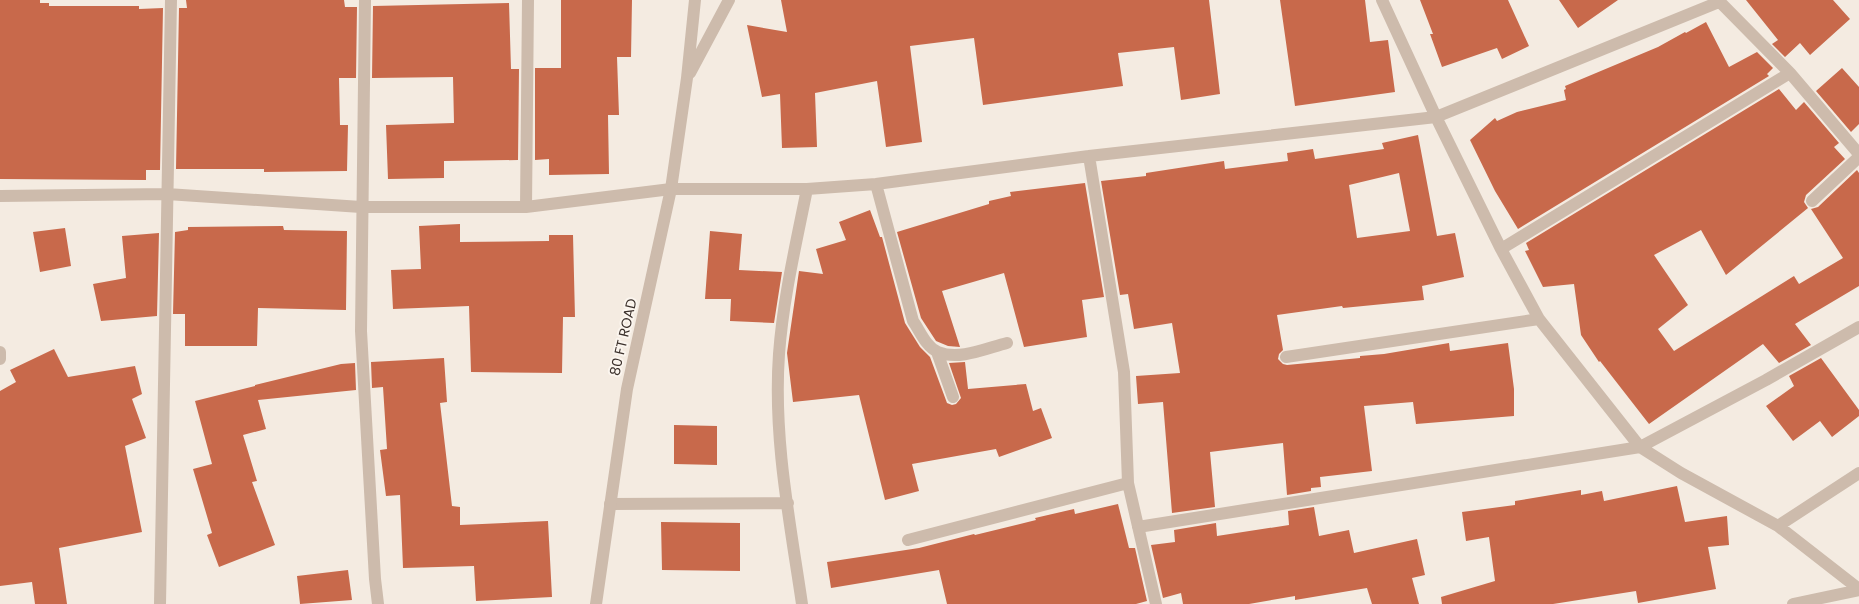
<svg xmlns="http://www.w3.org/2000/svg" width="1859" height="604" font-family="Poppins,sans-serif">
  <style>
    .building { fill: #c8694b; fill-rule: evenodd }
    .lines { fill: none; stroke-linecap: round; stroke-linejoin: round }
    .minor { stroke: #cdbbac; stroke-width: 12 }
    .tertiary { stroke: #cdbbac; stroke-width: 12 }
    .labels { text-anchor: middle; stroke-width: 4; stroke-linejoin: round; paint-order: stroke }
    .street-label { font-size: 14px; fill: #3b302b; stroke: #fbf5ee }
  </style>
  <rect width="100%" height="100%" fill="#f4ebe1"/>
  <path class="building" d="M0 0H40V3H49V6H139V9L163 8 160 170H146V180L0 179Z
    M186 0H344L345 7H357L356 78H339L340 125H348L347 171 264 172V169H176L179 8H187Z
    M561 0H632L631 57H617L619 115H608L609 174 549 175V159L535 160V68H561Z
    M781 0H1209L1220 94 1181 100 1174 47 1118 53 1123 86 983 105 974 38 910 46 922 142 886 147 877 81 815 93 817 147 782 148 780 94 762 97 747 25 787 32Z
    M1280 0H1365L1370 42 1388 40 1395 92 1295 106Z
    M1420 0H1508L1529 46 1502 59 1497 48 1442 67 1430 34H1433Z
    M1559 0H1618L1578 28Z
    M1746 0H1833L1850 19 1810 55 1800 43 1785 57 1772 44 1778 40Z
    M509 3 511 69H519L518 160 444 161V178L388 179 386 125 454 123 453 77 372 78 373 6Z
    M1706 22 1729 67 1757 52 1773 68 1767 74 1769 76 1518 229 1495 191 1470 140 1495 118 1497 121 1517 112 1566 100 1564 90 1566 89 1565 86 1658 47 1685 32 1686 33Z
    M1842 68 1859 87V124L1851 132 1816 91Z
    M1779 89 1796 110 1804 102 1839 143 1834 147 1845 159 1806 195 1804 202 1808 208 1726 275 1701 230 1654 255 1688 305 1658 329 1674 351 1794 276 1799 284 1843 258 1811 209 1818 207 1857 170 1859 173V286L1795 324 1811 345 1779 363 1763 344 1649 424 1600 361 1599 362 1581 335 1574 284 1543 287 1525 251 1529 250 1526 243Z
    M1418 135 1437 236 1455 233 1464 277 1422 286 1424 300 1343 308 1342 306 1277 315 1283 350 1279 354 1278 359 1283 364 1287 365 1360 358V356L1384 354 1449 343 1450 351 1508 343 1514 389V416L1416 424 1413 402 1364 406 1372 471 1320 477 1321 487 1311 488V491L1287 495 1283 443 1210 452 1215 507 1172 513 1163 402 1138 404 1136 376 1180 373 1172 323 1134 329 1128 294 1120 295 1101 181 1146 176V173L1224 161 1225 169 1288 161 1287 153 1313 149 1315 159 1384 149 1382 143ZM1399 173 1410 231 1357 238 1349 185Z
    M1085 183 1104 297 1082 300 1087 337 1024 347 1004 273 942 291 960 347 948 346 936 341 921 318 897 232 989 204V201L1011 196 1010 192Z
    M870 210 880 237H882L905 323 920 347 930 357 947 403 952 405 956 404 961 398 949 363 965 362 968 389 1026 384 1033 411 1041 408 1052 438 999 457 996 449 912 464 919 491 885 500 859 395 793 402 787 353 799 271 823 274 816 249 846 240 839 222Z
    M460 224V242L549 241V235H573L575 317H563L562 373 471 372 469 306 393 309 391 270 421 269 419 226Z
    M283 226 284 230 347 231 346 310 258 308 257 346H185V314H173L175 232 188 230V227Z
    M65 228 71 266 40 272 33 232Z
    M710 231 742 234 739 270 782 272 774 323 730 321 731 299H705Z
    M159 233 157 316 101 321 93 284 126 278 122 236Z
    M54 349 68 377 135 366 142 394 132 399 146 438 125 446 142 532 59 548 67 604H35L32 582 0 586V391L16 382 10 370Z
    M444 358 447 402 440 403 452 506 460 507V525L548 521 552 597 476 601 474 566 403 568 400 495 386 496 380 450 387 449 383 387 372 388 371 362Z
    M1821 358 1859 410V416L1832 437 1820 421 1793 441 1766 406 1794 386 1789 376Z
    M355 363 356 390 258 400 266 429 243 435 257 481 252 482 275 545 219 567 207 535 212 533 193 469 212 464 195 401 255 386V388V385L341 364Z
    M674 425 717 426V465L674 464Z
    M1677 486 1685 522 1727 516 1729 545 1708 547 1716 589 1638 603 1636 591 1553 604H1442L1441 597 1495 581 1489 537 1466 541 1462 512 1515 505V501L1581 490V495L1602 491 1604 501Z
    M1118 504 1129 548H1135L1147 601 1136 604H947L939 570 831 588 827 562 919 548 974 534 975 535 1036 520 1035 518 1074 509 1075 514Z
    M1314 507 1319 536 1349 530 1354 553 1417 539 1425 575 1412 578 1419 604H1372L1367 588 1295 600V596L1249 604H1183L1181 593 1163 598 1151 545 1175 542 1174 530 1216 523 1217 536 1289 525 1288 511Z
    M661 522 740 523V571L662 570Z
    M348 570 352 600 300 604 297 576Z"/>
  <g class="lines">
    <path class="minor" d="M365 0 361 331 375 579 378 604
      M1382 0 1436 117 1501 249 1539 319 1640 447 1681 473 1778 526 1859 589
      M1718 0 1790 73 1859 154
      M1089 156 1124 372 1128 483 1156 604
      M876 184 913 321C920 331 926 347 938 352 959 361 987 348 1007 343
      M0 196 167 194 361 207H526L671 189H807L876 184 1089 156 1436 117 1719 2
      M1812 201 1859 157
      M526 207 528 0
      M1501 249 1790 73
      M0 352V359
      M937 352 953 397
      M1286 357 1539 319
      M610 504 788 503
      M1778 526 1859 473
      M1138 527 1640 447 1766 380 1859 327
      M908 540 1128 483
      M160 604 171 0
      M802 604C790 522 773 438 779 354 783 299 796 244 807 189
      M1793 604 1859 590"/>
    <path class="tertiary" d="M690 73 729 0
      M596 604 627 389 671 189 687 78 695 0"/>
  </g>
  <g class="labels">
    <g class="street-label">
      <text transform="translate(623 337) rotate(-77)" y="5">80 FT ROAD</text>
    </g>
  </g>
</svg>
